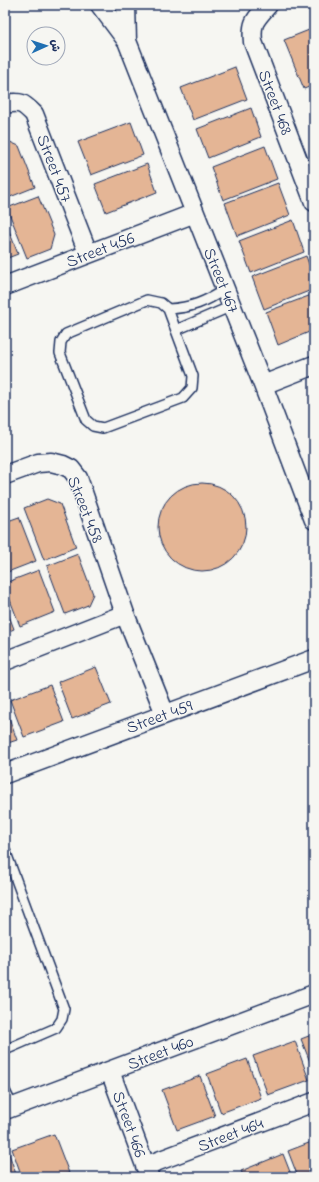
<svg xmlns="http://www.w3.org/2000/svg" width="319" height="1182" font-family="'Indie Flower','Playpen Sans Arabic',sans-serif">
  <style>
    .building { fill: #e4b595; stroke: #1b2f5e }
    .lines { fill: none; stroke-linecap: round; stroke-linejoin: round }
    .service-casing { stroke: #1b2f5e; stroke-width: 12 }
    .minor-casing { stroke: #1b2f5e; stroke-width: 21 }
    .service { stroke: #f6f6f2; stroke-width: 9 }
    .minor { stroke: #f6f6f2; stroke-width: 18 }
    .labels { text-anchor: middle; stroke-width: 3; stroke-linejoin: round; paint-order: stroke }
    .street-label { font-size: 17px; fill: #1b2f5e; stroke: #f6f6f2 }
  </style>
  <rect width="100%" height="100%" fill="#f6f6f2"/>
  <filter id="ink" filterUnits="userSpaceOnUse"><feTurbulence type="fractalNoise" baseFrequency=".025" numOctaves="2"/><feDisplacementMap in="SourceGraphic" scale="8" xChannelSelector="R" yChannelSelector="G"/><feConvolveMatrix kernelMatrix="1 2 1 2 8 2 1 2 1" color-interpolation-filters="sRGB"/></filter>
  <g filter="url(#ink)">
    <path class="building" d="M314 28V85L304 89 284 40Z
      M235 67 247 99 193 120 181 88Z
      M251 108 261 137 208 158 197 129Z
      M131 122 143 155 91 175 78 142Z
      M10 142 19 146 35 187 5 199V144Z
      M265 146 277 179 223 200 211 167Z
      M147 164 157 192 106 212 95 184Z
      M278 183 290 215 237 236 225 203Z
      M38 196 54 235 50 249 27 258 7 208Z
      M5 220 18 254 5 259Z
      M293 220 304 252 251 273 239 241Z
      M306 256 314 278V289L264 309 252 277Z
      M314 294V330L278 345 266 312Z
      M158 527a44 44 0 1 1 88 0a44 44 0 1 1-88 0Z
      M47 499 60 504 76 547 44 560 24 508Z
      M19 517 36 561 5 573V522Z
      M78 554 93 594 88 605 65 614 47 566Z
      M39 570 55 612 20 626 5 587V583Z
      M5 605 14 629 5 633Z
      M96 667 111 704 72 719 58 682Z
      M50 685 64 722 24 737 10 700Z
      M5 707 17 740 5 744Z
      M314 1034V1072L301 1039Z
      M295 1041 309 1080 268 1095 253 1056Z
      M247 1059 261 1098 221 1113 207 1074Z
      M200 1076 215 1116 177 1130 162 1090Z
      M54 1134 69 1173 59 1177H22L12 1149Z
      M314 1141V1177H298L288 1151Z
      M8 1151 17 1177H5V1152Z
      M283 1154 292 1177H244L241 1171Z"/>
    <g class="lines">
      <defs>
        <path id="service" d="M147 300 161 303 168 309 193 376 192 388 183 398 103 428 93 426 86 420 60 353 61 342 66 334Z
          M168 309C191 308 206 302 225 289
          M176 330 232 306
          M5 850 64 1009 62 1019 56 1028 5 1050
          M5 1091 13 1107"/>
        <path id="minor" d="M100 5 127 41 263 385 314 520
          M126 5 127 41
          M268 5C255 20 251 22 253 42L314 202
          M5 104C21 101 23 103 34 114L88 253
          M5 286 195 213
          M263 385 314 365
          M5 475 38 463 51 462 63 465 71 469 78 478 125 614 165 714
          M5 661 125 614
          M5 774 314 659
          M110 1071 149 1176
          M5 1110 314 994
          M145 1166 314 1102"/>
      </defs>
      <use href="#service" class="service-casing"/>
      <use href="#minor" class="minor-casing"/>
      <use href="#service" class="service"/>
      <use href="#minor" class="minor"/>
    </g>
  </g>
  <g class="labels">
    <g class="street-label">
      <text transform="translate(276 102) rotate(69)" y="6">Street 468</text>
      <text transform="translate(55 168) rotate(69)" y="6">Street 457</text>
      <text transform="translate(100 249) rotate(-21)" y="6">Street 456</text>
      <text transform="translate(222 280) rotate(68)" y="6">Street 467</text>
      <text transform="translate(86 509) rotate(68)" y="6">Street 458</text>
      <text transform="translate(159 716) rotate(-20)" y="6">Street 459</text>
      <text transform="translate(160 1052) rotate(-21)" y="6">Street 460</text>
      <text transform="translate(130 1124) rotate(70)" y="6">Street 466</text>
      <text transform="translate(230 1134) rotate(-21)" y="6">Street 464</text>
    </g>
  </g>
  <rect width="319" height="1182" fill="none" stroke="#f6f6f2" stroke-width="20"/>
  <rect x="10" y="10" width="299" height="1162" fill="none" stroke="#1b2f5e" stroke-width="1.5" filter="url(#ink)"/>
  <g transform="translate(46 46) rotate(87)"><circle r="19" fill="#f6f6f2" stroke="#9ea6b7"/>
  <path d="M0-3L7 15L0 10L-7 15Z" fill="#1f6fb2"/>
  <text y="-6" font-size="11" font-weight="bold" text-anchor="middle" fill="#1b2f5e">ش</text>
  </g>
</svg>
